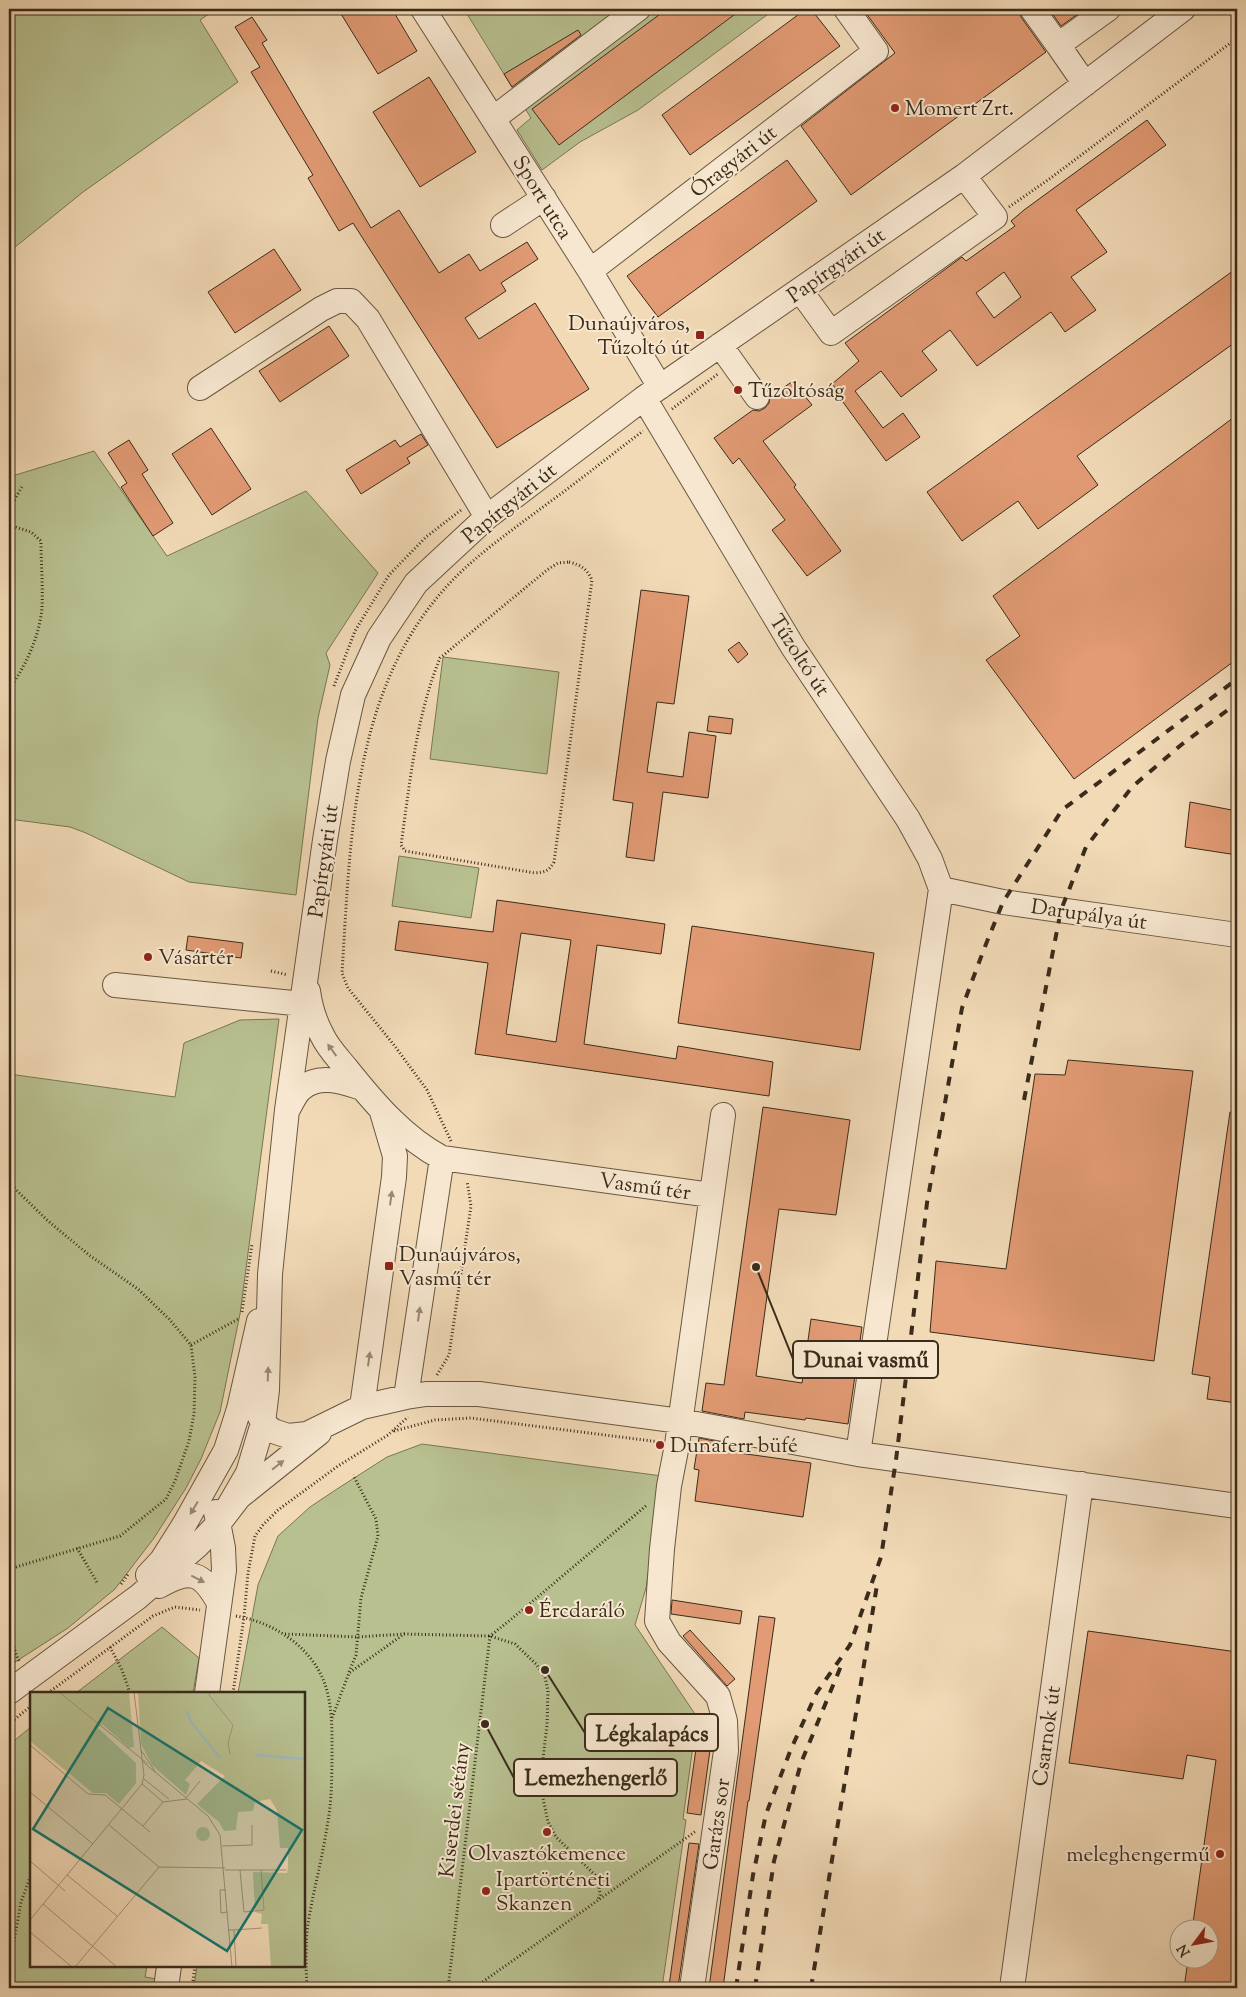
<svg xmlns="http://www.w3.org/2000/svg" width="1246" height="1997" font-family="'Sorts Mill Goudy',serif">
  <style>
    .green { fill: #b8c090; stroke: #797655 }
    .building { fill: #e29b74; stroke: #3a2b1a; fill-rule: evenodd }
    .lines { fill: none; stroke-linecap: round; stroke-linejoin: round }
    .minor-casing { stroke: #685741; stroke-width: 26 }
    .path { stroke: #3a2b1a; stroke-width: 3; stroke-dasharray: 1 2.5; stroke-linecap: butt }
    .minor { stroke: #f7e7d0; stroke-width: 24 }
    .rail { stroke: #3a2b1a; stroke-width: 4; stroke-dasharray: 9 9; stroke-linecap: butt }
    .oneway { fill: #988975 }
    .poi-dot { fill: #8f2418; stroke: #f7e7d0; stroke-width: 2 }
    .labels { text-anchor: middle; stroke-width: 4; stroke-linejoin: round; paint-order: stroke }
    .poi-label { font-size: 21px; fill: #3a2b1a; stroke: #f7e7d0; text-anchor: start }
    .street-label { font-size: 21px; fill: #3a2b1a; stroke: #f7e7d0 }
    .inset-river { fill: none; stroke: #a0b8ba; stroke-width: 2.5 }
    .inset-road { fill: none; stroke: #a89478; stroke-width: 1 }
    .view { fill: #0f766e; fill-opacity: 0.15; stroke: #0f766e; stroke-width: 2.5 }
    .inset-edge { fill: none; stroke: #3a2b1a; stroke-width: 2.5 }
    .leader { fill: none; stroke: #3a2b1a; stroke-width: 2 }
    .callout-dot { fill: #3a2b1a; stroke: #f7e7d0; stroke-width: 2 }
    .callout { fill: #f7e7d0; stroke: #3a2b1a; stroke-width: 2 }
    .callout-label { font-size: 22px; text-anchor: middle; font-weight: bold; fill: #3a2b1a }
  </style>
  <rect width="100%" height="100%" fill="#f2dab7"/>
  <filter id="stains"><feTurbulence type="fractalNoise" baseFrequency=".004" numOctaves="4"/><feColorMatrix values="0 0 0 0 .2 0 0 0 0 .09 0 0 0 0 .02 0 0 0 .5 -.17"/></filter>
  <radialGradient id="worn" r=".72"><stop offset=".6" stop-color="#630" stop-opacity="0"/><stop offset="1" stop-color="#630" stop-opacity=".3"/></radialGradient>
  <path class="green" d="M9 9H216L200 20 238 82 83 192 9 252Z
    M464 9H775L638 110 580 142 542 170 517 130 531 118Z
    M94 451 167 556 306 491 378 573 326 653 330 665 318 718 296 895 189 882 86 833 70 827 9 819V477Z
    M443 657 559 672 547 774 430 759Z
    M399 856 479 868 471 918 392 906Z
    M279 1019 240 1314 220 1412 201 1459 186 1488 154 1538 115 1589 68 1628 9 1666V1074L175 1097 184 1043 240 1020Z
    M422 1444 662 1476 646 1588 635 1625 697 1717 683 1819 686 1820 662 1988H9V1745L31 1727V1966H147L145 1977 194 1986 197 1966H304V1693H238L258 1585 278 1536 310 1507 337 1489 387 1457Z
    M162 1627 199 1658 193 1693H76Z"/>
  <path class="building" d="M338 9H392L417 51 378 74Z
    M667 9H742L559 145 532 109Z
    M806 9H811L840 46 690 155 662 115Z
    M863 9H1019L1021 17 1046 52 851 195 801 126 895 53Z
    M1049 9H1085L1061 26Z
    M252 17 267 40 262 43 371 228 399 210 439 273 469 254 480 271 527 242 538 259 501 283 506 291 465 318 479 339 535 303 589 389 497 448 353 223 339 231 308 178 313 175 251 72 260 67 235 27Z
    M578 30 581 35 512 87 504 74Z
    M429 77 476 152 420 187 373 112Z
    M1147 120 1166 145 1076 210 1107 252 1071 277 1096 310 1065 332 1051 312 977 366 950 330 922 351 937 370 901 397 881 371 855 391 883 428 903 413 920 437 886 461 840 398 842 396 832 384 859 361 845 343 962 257 966 261 1015 226 1011 221 1024 210ZM1004 272 1021 297 994 318 976 293Z
    M787 160 817 201 658 317 627 276Z
    M274 249 301 290 235 333 208 292Z
    M1237 268V341L1077 456 1098 485 1038 529 1018 501 962 541 927 492Z
    M329 326 349 356 280 402 259 371Z
    M793 381 812 405 763 441 796 485 794 487 841 551 807 576 772 530 785 520 739 458 733 464 714 438 753 410 759 411 765 408 769 403 770 397Z
    M1237 415V659L1074 779 986 660 1020 636 993 596Z
    M211 428 251 489 212 515 172 454Z
    M421 434 428 445 407 458 410 463 361 494 346 470 395 440 400 447Z
    M129 440 148 470 142 474 173 523 153 536 121 487 127 483 108 453Z
    M641 590 689 596 674 704 657 702 647 772 683 777 689 732 716 736 708 798 663 792 654 861 626 857 633 803 613 800Z
    M739 642 748 654 738 663 728 650Z
    M709 716 733 719 731 734 707 731Z
    M1190 802 1237 811V855L1185 847Z
    M497 900 665 924 661 954 597 945 584 1044 676 1059 678 1046 773 1062 769 1096 475 1054 488 963 395 950 399 921 493 932ZM521 933 571 940 556 1042 506 1034Z
    M692 926 874 953 860 1050 678 1023Z
    M188 936 243 943 241 958 186 950Z
    M1068 1060 1193 1071 1154 1361 930 1332 936 1261 1006 1269 1035 1074 1065 1075Z
    M763 1107 850 1120 836 1215 779 1209 756 1376 802 1383 811 1319 862 1327 848 1424 806 1418 805 1420 745 1412 744 1419 702 1411 706 1383 724 1385Z
    M1230 1112H1237V1403L1207 1399 1210 1377 1192 1374Z
    M699 1438 740 1446 739 1453 811 1463 803 1517 695 1501 699 1470 694 1469Z
    M672 1600 742 1611 740 1624 671 1614Z
    M759 1616 775 1618 749 1801H748L723 1988H709Z
    M690 1630 735 1679 727 1686 683 1636Z
    M1088 1631 1237 1652V1988H1184L1188 1960H1208V1930H1192L1216 1760 1187 1755 1183 1779 1069 1763Z
    M700 1720 711 1721 712 1736 701 1815 687 1813Z
    M689 1843 699 1844 678 1987 669 1986Z"/>
  <g class="lines">
    <defs>
      <path id="minor" d="M423 9 590 271 660 387
        M1032 9 1058 45
        M1085 84 1058 45 1108 9
        M494 118 638 9
        M503 225 544 198
        M590 271 876 51 846 9
        M800 290 831 333 995 217 964 176
        M720 345 757 397
        M200 388 321 309 337 301H351L368 319 487 517
        M644 398 793 647 908 819 930 859 941 889 858 1454
        M941 889 1003 902 1237 935
        M115 985 303 1004
        M308 991C310 1006 315 1022 322 1035 328 1048 338 1058 347 1069 374 1103 404 1138 442 1158L711 1195
        M288 1109C292 1102 296 1093 301 1089 319 1073 343 1082 362 1088
        M406 1397 442 1158
        M362 1407 394 1177 395 1156 382 1112
        M256 1409 263 1423 273 1431 288 1436 307 1434 362 1407 406 1397 426 1394H479L680 1421 858 1454 1237 1506
        M219 1523 248 1473 263 1423 267 1390 270 1274 287 1110 325 840 338 761 353 695 379 638 416 583 487 517 644 398 964 176 1183 9
        M148 1575 162 1560 184 1525 226 1450 239 1409 259 1321
        M159 1586C191 1568 202 1572 219 1603
        M9 1692 138 1597 197 1546 219 1523 239 1497 319 1433
        M207 1693 224 1570 223 1548 216 1512
        M166 1988 169 1966
        M692 1988 726 1751 725 1721 718 1696 669 1642 657 1621 662 1549 669 1486 677 1445 723 1115
        M1012 1988 1081 1484"/>
    </defs>
    <use href="#minor" class="minor-casing"/>
    <path class="path" d="M1009 207 1052 177 1237 38
      M672 409 719 373
      M9 509 23 485
      M9 525 31 532 41 541C41 563 43 585 42 607 40 635 26 666 9 689
      M569 562C581 565 587 569 592 580L554 862C549 871 545 872 535 873L405 851 401 845C410 782 416 717 440 658L547 570 558 563Z
      M334 686 355 631 389 575 426 537 461 510
      M271 971 288 975
      M451 1141 427 1090 394 1045 348 988 342 973C351 832 352 673 464 569 490 545 519 525 547 504 580 480 611 455 643 431
      M9 1183 47 1220 89 1255 138 1289 169 1319 191 1345 195 1377 194 1414 189 1441 175 1481 166 1499 120 1536 9 1569
      M242 1312 252 1244
      M191 1345 240 1318
      M437 1375 449 1355 471 1206 467 1181
      M394 1431 435 1420 471 1418 660 1442
      M77 1548 98 1584
      M121 1584 129 1573
      M236 1616C278 1623 319 1652 328 1695 332 1712 332 1730 332 1748 332 1774 332 1801 327 1827 322 1860 313 1892 308 1924 305 1946 306 1966 307 1988
      M9 1630C14 1641 13 1652 20 1662
      M285 1634 358 1637 404 1634
      M110 1647 122 1670 130 1693
      M349 1672 356 1655 361 1598 378 1536 376 1519 353 1475
      M48 1693 153 1616 175 1607 200 1610
      M233 1693 244 1617 248 1573 255 1536 263 1525 278 1510 338 1466 388 1435 408 1417
      M332 1718 349 1673 404 1634 490 1636 515 1644 536 1664 545 1677 548 1691 547 1725 540 1784 548 1822 556 1837 595 1875 599 1885 600 1895 598 1899
      M9 1724 31 1706
      M9 1969 21 1902 31 1875
      M192 1988 195 1966
      M448 1988 490 1636 509 1621 647 1505
      M474 1988 696 1831"/>
    <use href="#minor" class="minor"/>
    <path class="rail" d="M1024 1100 1061 910 1086 847 1132 787 1181 745 1237 703
      M736 1988 753 1875 766 1814 791 1749 817 1692 850 1645 881 1557 896 1460 927 1203 962 1008 984 949 1003 902 1062 810 1237 679
      M755 1988 774 1861 801 1763 841 1666
      M811 1988 877 1585"/>
  </g>
  <defs><path id="oneway-solid" d="M-6-.8H1V-3.2L6.5 0L1 3.2V.8H-6Z" transform="scale(1.25)"/></defs>
  <g class="oneway">
    <use href="#oneway-solid" transform="translate(332 1050) rotate(-126)"/>
    <use href="#oneway-solid" transform="translate(391 1198) rotate(-82)"/>
    <use href="#oneway-solid" transform="translate(419 1314) rotate(-82)"/>
    <use href="#oneway-solid" transform="translate(369 1359) rotate(-82)"/>
    <use href="#oneway-solid" transform="translate(268 1374) rotate(-88)"/>
    <use href="#oneway-solid" transform="translate(278 1465) rotate(-38)"/>
    <use href="#oneway-solid" transform="translate(194 1508) rotate(121)"/>
    <use href="#oneway-solid" transform="translate(198 1579) rotate(27)"/>
  </g>
  <g class="poi-dot">
    <circle cx="895" cy="108" r="5"/>
    <rect x="695" y="330" width="10" height="10" rx="2.5"/>
    <circle cx="738" cy="390" r="5"/>
    <circle cx="148" cy="957" r="5"/>
    <rect x="384" y="1261" width="10" height="10" rx="2.5"/>
    <circle cx="660" cy="1445" r="5"/>
    <circle cx="529" cy="1610" r="5"/>
    <circle cx="547" cy="1832" r="5"/>
    <circle cx="1220" cy="1854" r="5"/>
    <circle cx="486" cy="1891" r="5"/>
  </g>
  <g class="labels">
    <g class="poi-label">
      <text x="905" y="115">Momert Zrt.</text>
      <text x="690" y="330" text-anchor="end">Dunaújváros,<tspan x="690" dy="24">Tűzoltó út</tspan></text>
      <text x="748" y="397">Tűzoltóság</text>
      <text x="158" y="964">Vásártér</text>
      <text x="399" y="1261">Dunaújváros,<tspan x="399" dy="24">Vasmű tér</tspan></text>
      <text x="670" y="1452">Dunaferr büfé</text>
      <text x="539" y="1617">Ércdaráló</text>
      <text x="547" y="1860" text-anchor="middle">Olvasztókemence</text>
      <text x="1210" y="1861" text-anchor="end">meleghengermű</text>
      <text x="496" y="1886">Ipartörténeti<tspan x="496" dy="24">Skanzen</tspan></text>
    </g>
    <g class="street-label">
      <text transform="translate(733 161) rotate(-38)" y="7">Óragyári út</text>
      <text transform="translate(543 197) rotate(58)" y="7">Sport utca</text>
      <text transform="translate(836 265) rotate(-35)" y="7">Papírgyári út</text>
      <text transform="translate(509 503) rotate(-39)" y="7">Papírgyári út</text>
      <text transform="translate(800 655) rotate(57)" y="7">Tűzoltó út</text>
      <text transform="translate(323 861) rotate(-82)" y="7">Papírgyári út</text>
      <text transform="translate(1089 914) rotate(8)" y="7">Darupálya út</text>
      <text transform="translate(645 1186) rotate(8)" y="7">Vasmű tér</text>
      <text transform="translate(1046 1736) rotate(-82)" y="7">Csarnok út</text>
      <text transform="translate(454 1810) rotate(-83)" y="7">Kiserdei sétány</text>
      <text transform="translate(716 1824) rotate(-82)" y="7">Garázs sor</text>
    </g>
  </g>
  <g transform="translate(30 1692)">
    <rect width="275" height="275" fill="#f2dab7"/>
    <path d="M0 0H99L104 55 99 56 72 32 68 36 106 71V91L89 112 76 101H63L0 49ZM108 0H275V275H241L238 232H231L232 222 225 220 223 180 257 181 258 175V156H250L247 118 240 107 225 110 223 119 208 120 206 138 194 139 189 130 167 112 195 84 171 69 155 88 160 92 156 103 122 73 111 52ZM166 142a7 7 0 1 1 14 0a7 7 0 1 1-14 0Z" fill="#b8c090"/>
    <path class="inset-river" d="M157 19 161 30 190 66M225 63 275 67"/>
    <path class="inset-road" d="M29 0 118 72M181 0 179 3 203 33 198 51 200 62M0 53 58 102 75 103 120 140M111 58 126 81M113 70 178 124 190 143 202 275M114 87 139 107M112 92 133 110M0 100 63 152M156 106 170 89M79 133 129 175M113 134 133 110 157 107M192 154 222 153V133M0 169 35 199M129 175 195 176M195 178H256M210 178 214 220 234 218 231 178M37 183 87 224M196 198H190L191 221 197 220M13 212 87 275M0 228 112 92 114 83 104 0M198 238H204L206 275M204 238 232 236M0 240 42 275M45 275 129 175"/>
    <path class="view" d="M78 16 272 138 197 259 3 137Z"/>
    <rect width="275" height="275" class="inset-edge"/>
  </g>
  <path class="leader" d="M756 1267L793 1359M545 1670L585 1733M485 1724L514 1778"/>
  <g class="callout-dot">
    <circle cx="756" cy="1267" r="5"/>
    <circle cx="545" cy="1670" r="5"/>
    <circle cx="485" cy="1724" r="5"/>
  </g>
  <g class="callout">
    <rect x="793" y="1341" width="145" height="37" rx="5"/>
    <rect x="585" y="1714" width="133" height="37" rx="5"/>
    <rect x="514" y="1759" width="163" height="37" rx="5"/>
  </g>
  <g class="callout-label">
    <text x="866" y="1367">Dunai vasmű</text>
    <text x="652" y="1741">Légkalapács</text>
    <text x="596" y="1785">Lemezhengerlő</text>
  </g>
  <rect width="1246" height="1997" fill="none" stroke="#f2dab7" stroke-width="30"/>
  <rect x="10" y="10" width="1226" height="1977" fill="none" stroke="#3a2b1a" stroke-width="2.5"/>
  <rect x="15" y="15" width="1216" height="1967" fill="none" stroke="#3a2b1a"/>
  <g transform="translate(1194 1944) rotate(238)"><circle r="24" fill="#f7e7d0" stroke="#ab9c87"/>
  <path d="M0-4L9 19L0 12L-9 19Z" fill="#8f2418"/>
  <text y="-8" font-size="14" font-weight="bold" text-anchor="middle" fill="#3a2b1a">N</text>
  </g>
  <rect width="100%" height="100%" filter="url(#stains)"/>
  <rect width="100%" height="100%" fill="url(#worn)"/>
</svg>
